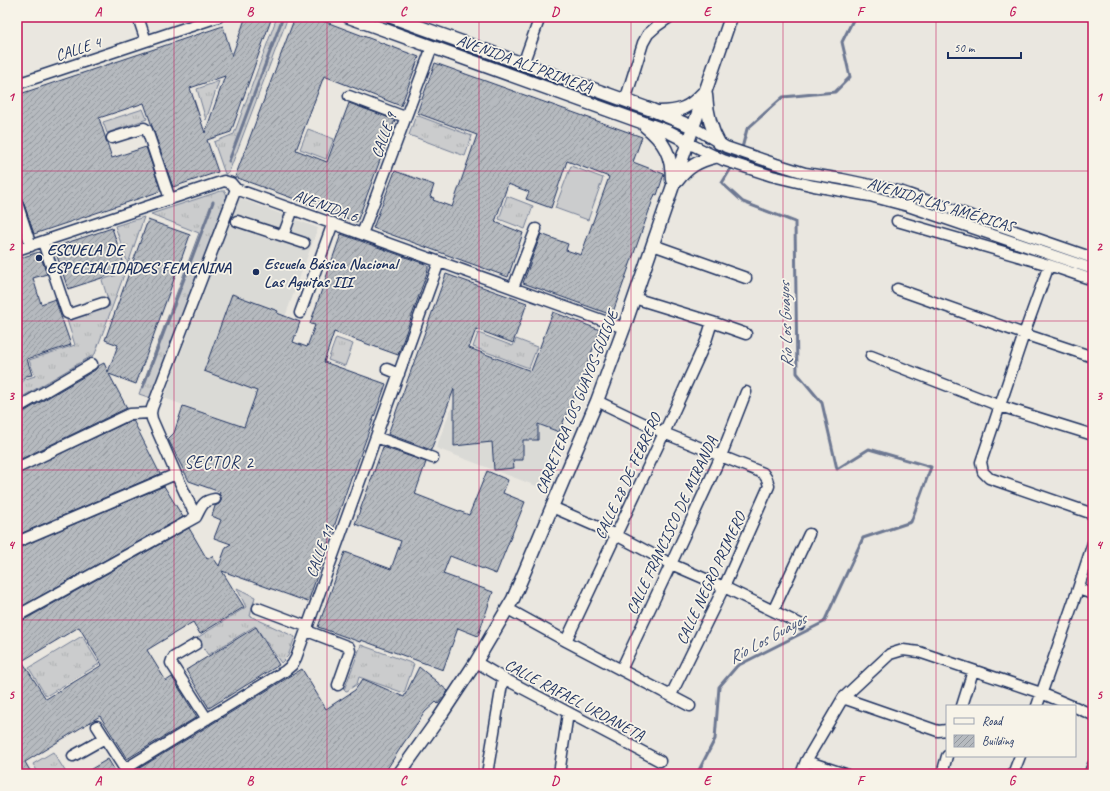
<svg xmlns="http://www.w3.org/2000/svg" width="1110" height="791" font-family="Caveat,sans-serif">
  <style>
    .built { fill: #dadad6 }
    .grass { fill: url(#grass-tufts); stroke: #737e96 }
    .pitch { fill: #cbcccd; stroke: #737e96 }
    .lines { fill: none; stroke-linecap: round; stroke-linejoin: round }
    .stream { stroke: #6d7892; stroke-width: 3 }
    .building { fill: url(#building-hatch); stroke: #1b2f5e; fill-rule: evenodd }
    .minor-casing { stroke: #1b2f5e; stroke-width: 13 }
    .major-casing { stroke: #1b2f5e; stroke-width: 15 }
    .minor { stroke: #f7f3e8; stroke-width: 10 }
    .major { stroke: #f7f3e8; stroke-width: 12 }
    .grid { fill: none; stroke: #c2185b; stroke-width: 1; stroke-opacity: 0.55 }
    .poi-dot { fill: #1b2f5e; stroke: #f7f3e8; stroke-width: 1.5 }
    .labels { text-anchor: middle; stroke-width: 3.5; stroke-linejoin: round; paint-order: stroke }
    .street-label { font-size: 16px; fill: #1b2f5e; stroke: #f7f3e8 }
    .poi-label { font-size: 16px; font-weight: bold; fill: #1b2f5e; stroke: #f7f3e8; text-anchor: start }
    .water-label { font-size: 17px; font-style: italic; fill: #445378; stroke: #f7f3e8 }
    .neighbourhood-label { font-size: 17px; letter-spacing: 1px; fill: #1b2f5e; stroke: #f7f3e8 }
    .neatline { fill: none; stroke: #c2185b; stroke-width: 1.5 }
    .grid-label { font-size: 13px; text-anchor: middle; font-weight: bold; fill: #c2185b }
  </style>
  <defs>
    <pattern id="grass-tufts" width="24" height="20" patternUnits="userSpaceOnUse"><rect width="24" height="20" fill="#cbcccd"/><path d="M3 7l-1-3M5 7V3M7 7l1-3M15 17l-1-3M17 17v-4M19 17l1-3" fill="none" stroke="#aeb0b2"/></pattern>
    <pattern id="building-hatch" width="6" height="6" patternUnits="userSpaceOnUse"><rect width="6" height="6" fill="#b6babf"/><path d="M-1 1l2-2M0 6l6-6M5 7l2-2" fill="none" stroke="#93989e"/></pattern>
  </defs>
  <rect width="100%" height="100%" fill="#eae7e0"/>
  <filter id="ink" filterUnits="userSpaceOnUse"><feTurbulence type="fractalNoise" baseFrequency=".025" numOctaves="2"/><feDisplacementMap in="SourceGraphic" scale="8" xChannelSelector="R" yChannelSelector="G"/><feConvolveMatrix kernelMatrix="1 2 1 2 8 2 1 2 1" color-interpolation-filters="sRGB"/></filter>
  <g filter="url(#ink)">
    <path class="built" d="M239 198 318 228 244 427 164 398Z
      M457 393 559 432 539 487 436 448Z"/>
    <path class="grass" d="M277 17H288L229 172 225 174 214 142 234 134Z
      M219 81 206 120 197 89Z
      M143 109 147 119 107 133 103 122Z
      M416 115 472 136 465 156 409 135Z
      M308 129 334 139 326 159 300 149Z
      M221 191H225L227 196 151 398 139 394 199 233 151 214Z
      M507 196 533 206 525 229 499 219Z
      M144 217 128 264 115 226Z
      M125 272 95 354 17 400V386L26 379 35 376 29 360 75 345 67 320 110 306 102 280Z
      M478 333 513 346 516 339 537 347 529 368 473 347Z
      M336 338 353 344 345 366 328 360Z
      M237 588 255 597 250 616 295 637 288 656 281 663 255 626 208 655 197 638 246 607Z
      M82 636 99 664 46 696 29 668Z
      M361 645 414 664 404 693 359 677 357 684 347 691 344 690Z
      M53 752 67 774H39L33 764Z"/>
    <path class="pitch" d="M571 166 603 178 588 220 555 208Z"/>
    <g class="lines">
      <path class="stream" d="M229 161 283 17
        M143 387 213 202
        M697 774 715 739 719 687 737 666 824 622 863 538 911 522 931 467 869 449 837 469 822 403 797 373 795 222 743 202 722 183 741 152 747 129 783 97 835 92 850 77 842 42 853 20 858 17"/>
    </g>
    <path class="building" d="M252 17H272L231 132 207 140 218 172 173 187 144 103 99 118 112 158 146 147 161 191 34 234 23 201 21 198 17 197V95L223 26 232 56 245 19ZM225 76 205 133 190 88Z
      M295 17H313L419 57 401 106 324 76 296 150 327 162 349 103 395 120 357 222 235 177Z
      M435 63 642 137 633 162 664 174 657 195 655 194 612 315 523 283 541 234 568 244 566 250 581 255 609 177 567 161 551 208 526 199 529 192 508 184 495 222 523 233 508 277 373 228 395 171 434 185 430 197 434 198 433 200 452 207 477 135 417 113Z
      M148 220 190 235 136 384 109 374 127 408 17 461V414H20L95 370 98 366 104 363 108 372 118 345 105 340Z
      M112 228 126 270 68 289 54 247Z
      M341 234 425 264 428 266V270L398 355 334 332 324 362 386 384 353 475H352L308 602 222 571 244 607 200 634 193 622 147 650 166 681 172 677 197 717 127 759 100 716 25 762 32 774H17V622H20L189 528 207 559 212 556 219 566 226 547 231 544 214 538 221 520 212 516 215 506 219 504 221 501V497L219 494 220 492 189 481 168 439 174 433 183 406 244 427 257 391 204 371 232 294 278 311 277 313 300 322 293 342 307 347 315 325 310 324ZM79 627 102 665 46 699 22 661Z
      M39 252 47 274 33 278 41 304 55 299 71 345 27 359 32 375 26 376 17 383V259Z
      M446 274 527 303 513 343 476 329 469 348 531 371 553 312 600 330 579 386H578L559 432 538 424V440H523V460H513L514 468 494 470 492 442 454 446V389L431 450 388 434Z
      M132 420H133L160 474 20 534 17 527V474Z
      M383 447 426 462 415 494 469 515 487 471 508 480 503 493 525 502 496 574 450 556 443 574 493 592 478 636 458 628 443 670 361 640 360 642 318 627 345 552 391 569 401 541 355 524Z
      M164 486 183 517 17 609V548Z
      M256 627 279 665 209 708 186 670Z
      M419 667 448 691 438 704 436 702 425 712 403 744 387 769 383 774H141L138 769 302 669 326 709 355 690 363 679 404 697Z
      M108 759 117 774H83Z"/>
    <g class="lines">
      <defs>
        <path id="minor" d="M138 17 146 41
          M523 64 540 17
          M17 84 218 17
          M349 96 405 117
          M625 101 643 43 648 34 657 26 670 17
          M693 127 726 147 776 164 805 173 842 179 899 191 1093 258
          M112 138 144 128 147 130 170 199
          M688 143 723 160 772 176 814 186 870 196 908 206 1093 269
          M17 203 31 246
          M237 221 283 236 293 209
          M897 221 1049 265 1093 280
          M362 234 432 47
          M283 236 304 243
          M43 242 67 313 70 314 103 303
          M653 245 746 278
          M17 250 224 181 231 183 236 189 624 328
          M1049 265 1024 334 981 462 983 472 989 478 1093 514
          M513 288 536 229
          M897 289 1024 334 1093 357
          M634 298 712 322 746 334
          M300 313 333 223
          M871 356 1000 406 1093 435
          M387 369 399 374
          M597 401 664 433 763 473 767 479 769 486 724 587 671 695
          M17 408 92 364
          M376 437 433 458
          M17 468 130 414 151 413
          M552 507 616 535 671 564 724 587 800 624
          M196 517 176 474 152 419 151 413 152 408 236 189
          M17 542 176 474
          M1078 589 1093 594
          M258 608 308 627
          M508 609 566 641 690 706
          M773 611 809 534
          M17 616 196 517C202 506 202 501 215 499
          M307 631 349 647 350 651 338 685
          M566 641 664 433 706 341 712 322
          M196 644 174 657 172 660 171 663 207 719
          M476 662 503 678 660 761
          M621 670 671 564 721 456 746 392
          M843 698 938 731 947 730
          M962 706 973 671
          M1037 706 1078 589 1093 543
          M1075 707 1093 715
          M97 726 128 774
          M73 756 105 738
          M806 761 845 774
          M125 769 285 671 292 665 296 658 439 262
          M487 774 503 678
          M559 774 568 713
          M801 774 806 761 843 698 890 654 903 650 919 652 1041 693 1072 706
          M942 774 947 756
          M1013 774 1020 756
          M1092 774 1091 770 1093 765"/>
        <path id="major" d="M349 17 669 132 679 137 688 143
          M392 17 652 110 693 127
          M706 95C707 112 710 128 719 143
          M659 112C680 112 689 108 703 93
          M645 126C664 141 672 155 672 180
          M677 181C688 167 698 161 715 157
          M399 774 439 718 476 662 513 599 597 401 624 328 731 17"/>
      </defs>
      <use href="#minor" class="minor-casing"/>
      <use href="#major" class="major-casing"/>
      <use href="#minor" class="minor"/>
      <use href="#major" class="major"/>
    </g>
  </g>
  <path class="grid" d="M174 17V774M327 17V774M479 17V774M631 17V774M783 17V774M936 17V774M17 171H1093M17 321H1093M17 470H1093M17 620H1093"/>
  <g class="poi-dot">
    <circle cx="39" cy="258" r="4"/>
    <circle cx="256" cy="272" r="4"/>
  </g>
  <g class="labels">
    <g class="street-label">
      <text transform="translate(78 48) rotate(-18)" y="6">CALLE 4</text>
      <text transform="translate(525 63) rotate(20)" y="6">AVENIDA ALÍ PRIMERA</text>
      <text transform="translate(383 135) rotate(-70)" y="6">CALLE 9</text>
      <text transform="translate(941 204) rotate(17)" y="6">AVENIDA LAS AMÉRICAS</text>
      <text transform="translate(326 205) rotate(20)" y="6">AVENIDA 6</text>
      <text transform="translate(576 402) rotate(-68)" y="6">CARRETERA LOS GUAYOS-GUIGUE</text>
      <text transform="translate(627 476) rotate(-65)" y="6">CALLE 28 DE FEBRERO</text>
      <text transform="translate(671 525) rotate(-65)" y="6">CALLE FRANCISCO DE MIRANDA</text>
      <text transform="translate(319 551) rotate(-70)" y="6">CALLE 11</text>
      <text transform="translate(710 578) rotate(-65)" y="6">CALLE NEGRO PRIMERO</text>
      <text transform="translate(575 699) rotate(28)" y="6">CALLE RAFAEL URDANETA</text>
    </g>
    <g class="poi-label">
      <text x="47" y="255">ESCUELA DE<tspan x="47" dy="18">ESPECIALIDADES FEMENINA</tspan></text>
      <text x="264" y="269">Escuela Básica Nacional<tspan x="264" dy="18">Las Aguitas III</tspan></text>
    </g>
    <g class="water-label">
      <text transform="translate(785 325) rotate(-92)" y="6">Río Los Guayos</text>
      <text transform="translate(767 638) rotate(-29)" y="6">Río Los Guayos</text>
    </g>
    <g class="neighbourhood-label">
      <text x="219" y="468">SECTOR 2</text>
    </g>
  </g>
  <rect width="1110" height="791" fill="none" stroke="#f7f3e8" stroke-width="44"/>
  <rect x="946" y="705" width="130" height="52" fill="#f7f3e8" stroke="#9fa5b1"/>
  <rect x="954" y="718" width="20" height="6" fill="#f7f3e8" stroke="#9fa5b1"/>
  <text x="982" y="725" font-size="12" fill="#1b2f5e">Road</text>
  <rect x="954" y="735" width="20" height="12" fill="url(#building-hatch)" stroke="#9fa5b1"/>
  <text x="982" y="745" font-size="12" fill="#1b2f5e">Building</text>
  <path d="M948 52v6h73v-6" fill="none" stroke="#1b2f5e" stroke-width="2"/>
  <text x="954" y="52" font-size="12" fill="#1b2f5e" stroke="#f7f3e8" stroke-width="3" paint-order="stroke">50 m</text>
  <rect x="22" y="22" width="1066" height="747" class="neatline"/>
  <g class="grid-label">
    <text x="98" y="16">A</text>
    <text x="250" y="16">B</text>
    <text x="403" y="16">C</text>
    <text x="555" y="16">D</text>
    <text x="707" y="16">E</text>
    <text x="860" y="16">F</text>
    <text x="1012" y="16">G</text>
    <text x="11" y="101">1</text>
    <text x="1099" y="101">1</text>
    <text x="11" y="251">2</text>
    <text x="1099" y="251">2</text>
    <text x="11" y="400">3</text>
    <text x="1099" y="400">3</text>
    <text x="11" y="549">4</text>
    <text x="1099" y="549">4</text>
    <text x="11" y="699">5</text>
    <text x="1099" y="699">5</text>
    <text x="98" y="785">A</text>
    <text x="250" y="785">B</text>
    <text x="403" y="785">C</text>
    <text x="555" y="785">D</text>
    <text x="707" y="785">E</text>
    <text x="860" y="785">F</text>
    <text x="1012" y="785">G</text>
  </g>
</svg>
